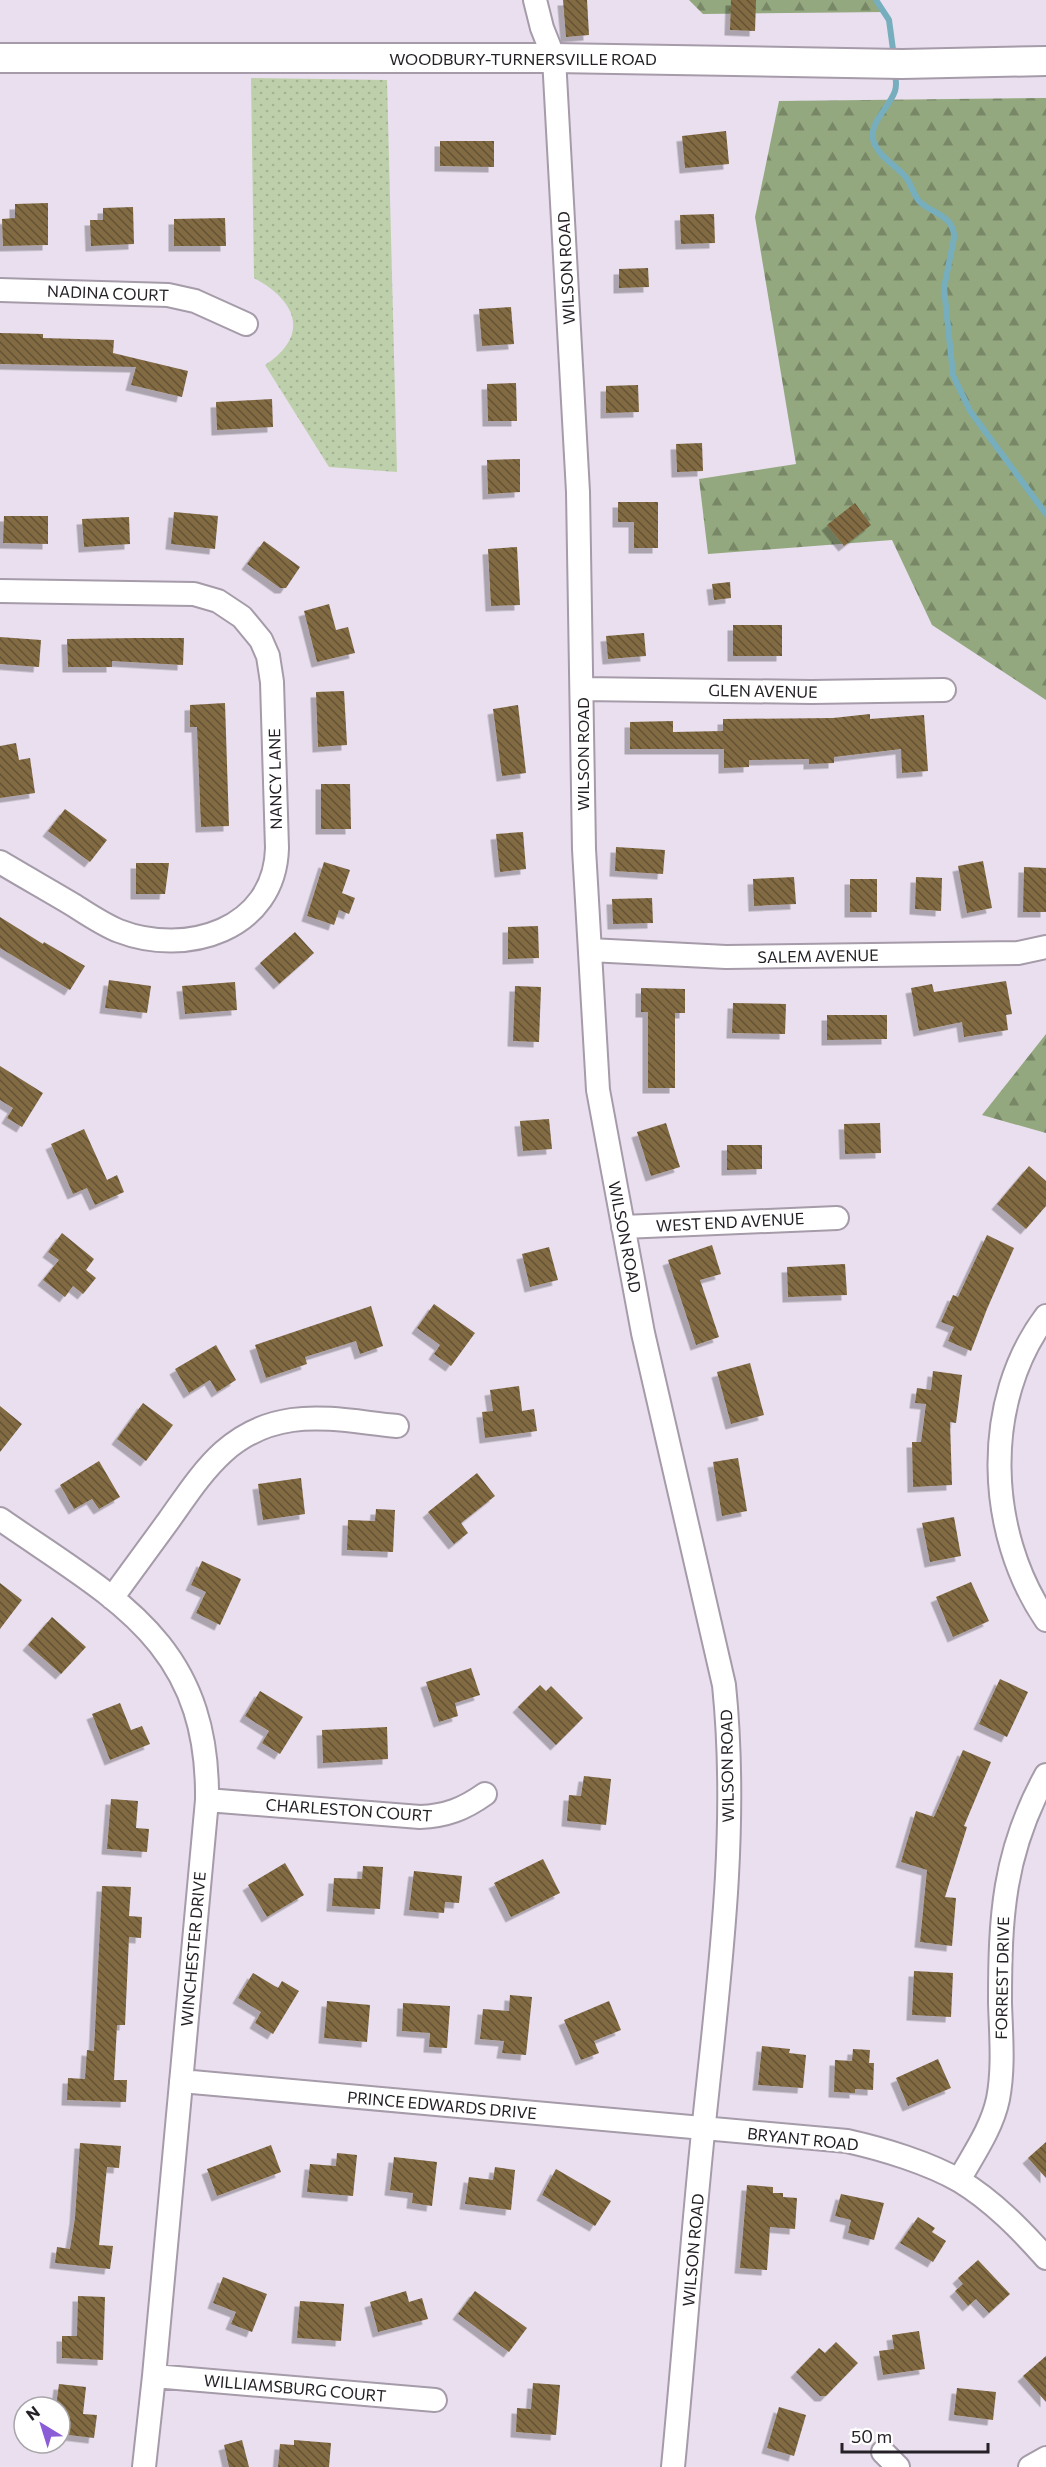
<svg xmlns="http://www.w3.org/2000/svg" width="1046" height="2467" font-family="Commissioner,sans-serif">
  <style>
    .grass { fill: url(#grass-dots) }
    .forest { fill: url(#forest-firs) }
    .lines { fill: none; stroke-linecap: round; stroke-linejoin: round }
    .stream { stroke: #76aebe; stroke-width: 6 }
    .building { fill: url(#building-back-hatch); filter: url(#shadow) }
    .minor-casing { stroke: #a59ba9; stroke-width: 26 }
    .major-casing { stroke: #a59ba9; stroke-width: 32 }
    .minor { stroke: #fff; stroke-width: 22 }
    .major { stroke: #fff; stroke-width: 28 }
    .labels { text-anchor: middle; stroke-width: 6; stroke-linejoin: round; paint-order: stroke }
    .street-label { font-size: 16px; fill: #252127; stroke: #fff }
  </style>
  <defs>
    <pattern id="grass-dots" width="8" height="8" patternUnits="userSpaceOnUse" patternTransform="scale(1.5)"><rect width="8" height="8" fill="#bed0ab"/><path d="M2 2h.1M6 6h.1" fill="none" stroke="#a3b293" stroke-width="1.8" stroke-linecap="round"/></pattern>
    <pattern id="forest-firs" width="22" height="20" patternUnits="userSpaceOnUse" patternTransform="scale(1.5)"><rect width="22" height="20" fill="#93a87e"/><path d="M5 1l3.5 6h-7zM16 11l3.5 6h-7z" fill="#788867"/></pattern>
    <pattern id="building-back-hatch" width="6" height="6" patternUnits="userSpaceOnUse" patternTransform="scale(1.5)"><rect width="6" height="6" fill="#826a43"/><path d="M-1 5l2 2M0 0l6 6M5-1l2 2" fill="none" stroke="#645235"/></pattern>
    <filter id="shadow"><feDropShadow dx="-5.5" dy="5.5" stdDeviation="0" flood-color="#0004"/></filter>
  </defs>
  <rect width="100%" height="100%" fill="#e9dfee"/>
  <path class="grass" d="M251 78 387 80 397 472 329 467 265 365C311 335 296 300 254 278Z"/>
  <path class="forest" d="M689 0H875L886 12 703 14Z
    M1046 98V700L932 625 892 540 708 554 699 479 796 464 755 217 779 101Z
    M1046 1034V1133L982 1115Z"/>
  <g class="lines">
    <path class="stream" d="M876 0 889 20 894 57
      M895 73C896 79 897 85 895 91 889 109 865 125 875 145 882 160 898 166 907 179 912 186 914 197 921 203 934 214 955 217 954 238L944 288 953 375 970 411 1046 514"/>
  </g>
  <path class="building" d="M563 0H587L589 35 566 37Z
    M731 0H756L755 31 730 30Z
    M726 131 729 164 685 168 682 136Z
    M440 141H494V167L440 166Z
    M48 203V245L3 246 2 219 15 218V204Z
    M133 207 134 244 91 246 90 220H103V208Z
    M714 214 715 243 681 244 680 215Z
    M225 218 226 246H174V219Z
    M648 268 649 287 619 288V269Z
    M511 307 514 344 482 346 479 309Z
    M0 333 43 334V338L114 340 113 353 188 371 182 397 131 385 136 367 0 364Z
    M516 383 517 421H488L487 384Z
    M638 385 639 412 606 413V386Z
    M272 399 273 427 217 430 216 402Z
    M702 443 703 471 677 472 676 444Z
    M520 459V492L488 494 487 460Z
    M618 502H658V548H634V522H618Z
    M855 503 871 525 844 546 827 525Z
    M174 512 218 516 215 549 171 544Z
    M4 516H48V544L3 543Z
    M129 517 130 544 84 547 82 519Z
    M264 541 300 567 286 588H280L247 564Z
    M517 547 520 605 491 606 488 549Z
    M730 582 731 598 714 600 712 584Z
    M329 604 336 630 348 627 355 653 317 662 304 611Z
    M733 625H782V656H733Z
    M644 633 646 656 608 659 606 636Z
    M0 637 41 640 39 667 0 664Z
    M137 638H184L183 665 112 661V667H68L67 639Z
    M344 691 347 745 318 747 316 692Z
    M225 703 229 826 201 827 197 727H190V705Z
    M518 705 526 773 502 776 493 709Z
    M870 714V719L924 715 928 771 902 773 901 749 834 757V763L809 764V759L749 760V767L724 768V749H630V722L673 721V732L723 731V719L833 718Z
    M16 743 19 760 30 758 35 793 0 798V746Z
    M321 784H350L351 829H321Z
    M65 809 107 840 90 862 48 831Z
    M523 832 526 869 500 872 496 834Z
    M616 847 665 850 663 874 615 871Z
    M983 861 992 908 967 913 958 866Z
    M324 862 350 870 342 893 355 898 349 914 339 910 334 925 307 916Z
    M136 863H169L165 894H136Z
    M1024 867 1046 868V912H1023Z
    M794 877 796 904 754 906 753 879Z
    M916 877 942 878 941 911 915 909Z
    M850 879H877V912H850Z
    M652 898 653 923 613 924 612 899Z
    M0 917 43 944 44 942 85 966 70 990 0 948Z
    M538 926 539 958 508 959V927Z
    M295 932 314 953 279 984 260 963Z
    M109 980 151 986 147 1013 105 1008Z
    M1006 981 1012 1014 1006 1015 1008 1030 964 1037 962 1022 919 1031 911 988 932 984 934 992Z
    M235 982 237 1010 185 1014 182 986Z
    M515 986 541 987 539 1042 513 1041Z
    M641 988 685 989V1013H675V1088H648V1012H641Z
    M733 1003 786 1004 785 1034 732 1033Z
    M827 1015H887V1039L827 1040Z
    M0 1066 43 1093 22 1127 7 1118 13 1108 0 1100Z
    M549 1119 552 1149 523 1151 520 1121Z
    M666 1123 680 1167 651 1176 637 1132Z
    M880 1123 881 1153 845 1154 844 1124Z
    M84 1129 107 1180 117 1175 124 1192 95 1205 87 1188 73 1194 51 1144Z
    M727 1145H762V1169L727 1170Z
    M1029 1166 1046 1181V1206L1026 1229 997 1204Z
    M62 1233 94 1259 86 1270 96 1278 83 1294 73 1286 65 1297 43 1280 59 1260 48 1252Z
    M987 1235 1014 1248 987 1309 971 1351 948 1341 954 1327 941 1322 953 1295 958 1297Z
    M712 1245 721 1274 700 1280 719 1337 696 1345 668 1260Z
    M549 1247 558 1280 530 1287 522 1254Z
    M845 1264 847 1295 788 1297 787 1267Z
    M434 1304 475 1333 451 1366 434 1354 440 1345 417 1328Z
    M371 1306 383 1346 360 1354 356 1341 305 1357 307 1364 266 1378 255 1345Z
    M216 1345 236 1380 217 1392 210 1380 189 1393 175 1369Z
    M750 1363 764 1415 731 1424 717 1372Z
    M933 1371 962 1375 956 1423 950 1422 952 1485 913 1487 912 1442H921L926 1404 915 1403 917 1388 931 1390Z
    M519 1386 522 1411 534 1409 537 1431 485 1438 482 1412 493 1411 490 1390Z
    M143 1403 173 1425 146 1461 117 1439Z
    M0 1406 22 1424 0 1452Z
    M738 1458 747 1511 722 1516 713 1462Z
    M99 1461 120 1497 99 1509 92 1499 74 1509 60 1485Z
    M477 1473 495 1496 461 1523 468 1533 454 1544 428 1512Z
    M301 1478 305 1514 263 1520 258 1484Z
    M376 1509 395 1510 393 1552 347 1550 348 1520 375 1521Z
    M954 1517 961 1556 930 1562 922 1523Z
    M202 1561 241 1579 220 1625 196 1613 206 1592 191 1585Z
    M971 1582 989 1621 953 1637 936 1597Z
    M0 1583 22 1600 0 1629Z
    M52 1617 86 1647 61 1674 28 1645Z
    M471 1668 480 1695 455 1703 458 1716 439 1722 426 1682Z
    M1000 1679 1028 1692 1007 1737 979 1724Z
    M540 1685 546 1691 551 1686 583 1718 556 1745 518 1707Z
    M260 1691 303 1717 280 1754 262 1743 269 1731 245 1716Z
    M120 1703 131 1730 142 1726 150 1744 110 1760 92 1714Z
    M387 1727 388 1759 323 1763 322 1730Z
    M963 1750 991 1762 964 1826 967 1827 945 1897 956 1898 952 1946 920 1942 927 1870 901 1862 916 1811 934 1817Z
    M584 1776 611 1779 606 1825 567 1821 569 1795 581 1796Z
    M111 1799 138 1801 136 1828 149 1829 147 1852 107 1849Z
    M543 1859 560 1893 511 1917 494 1883Z
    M285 1863 304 1895 267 1917 248 1885Z
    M363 1866 383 1867 380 1909 332 1906 334 1878 362 1879Z
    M414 1871 462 1876 459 1903 445 1902 444 1913 409 1910Z
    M102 1886 131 1887 129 1916 142 1917 141 1938 129 1937 125 2025H117L114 2080H127L126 2102 67 2100 68 2078 85 2079 87 2050 94 2051Z
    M914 1971 953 1973 951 2017 912 2015Z
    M253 1973 278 1988 282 1981 299 1991 273 2034 255 2023 261 2012 238 1998Z
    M510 1995 532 1997 526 2055 502 2053 504 2041 480 2039 483 2009 509 2011Z
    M327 2001 370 2005 367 2042 324 2038Z
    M609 2001 621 2030 594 2041 599 2053 581 2060 564 2020Z
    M403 2003 450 2006 447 2048 429 2047 430 2033 402 2031Z
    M762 2046 790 2049 789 2053 806 2055 803 2088 758 2085Z
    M853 2049 870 2050 869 2063H874L873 2090 855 2089V2093L834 2092 835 2060 852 2061Z
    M938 2059 951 2088 908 2106 896 2078Z
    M1046 2142V2178L1028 2158Z
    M80 2143 121 2146 119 2168 107 2167 99 2245 113 2246 110 2269 55 2263 57 2247 70 2249 75 2218Z
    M271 2145 281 2172 217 2196 207 2169Z
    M337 2153 357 2155 353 2196 307 2192 310 2164 336 2166Z
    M394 2157 437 2162 432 2206 412 2203 413 2193 390 2190Z
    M495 2167 515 2170 511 2210 465 2204 469 2177 493 2180Z
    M556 2169 611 2201 595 2226 542 2195Z
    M747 2185 773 2187V2193H783V2197L797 2198 795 2229 770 2227 767 2270 740 2268Z
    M841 2194 884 2203 874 2240 848 2233 851 2220 835 2216Z
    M918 2217 935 2228 932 2232 946 2241 933 2262 900 2243Z
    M978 2260 1010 2294 989 2313 976 2299 968 2306 955 2291 963 2284 958 2278Z
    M223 2277 267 2294 252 2332 231 2324 236 2312 213 2303Z
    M406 2291 409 2302 422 2298 428 2319 378 2332 370 2302Z
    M475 2291 527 2328 509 2352 458 2314Z
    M78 2296 105 2297 103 2360 62 2358V2336H77Z
    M300 2301 344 2304 341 2341 297 2338Z
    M919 2331 925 2369 883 2375 879 2351 894 2349 892 2335Z
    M836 2342 858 2363 826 2396H820L796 2372 819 2348 825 2353Z
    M1046 2356V2402L1023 2376Z
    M533 2383 560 2385 556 2435 516 2432 517 2408 531 2409Z
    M59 2384 86 2387 83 2414 97 2415 94 2438 60 2434V2407H56Z
    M957 2388 996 2392 993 2420 954 2415Z
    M779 2407 806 2415 794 2456 767 2448Z
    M242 2440 249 2467H229L224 2445Z
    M294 2440 331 2443 329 2467H278L280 2444 294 2445Z"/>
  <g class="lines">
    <defs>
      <path id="minor" d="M535 0 542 28 554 58 578 492 584 849 598 1090 643 1333 724 1685C739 1831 719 1978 704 2123 692 2238 684 2353 673 2467
        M0 290 168 295 195 301 246 324
        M0 591 194 594 218 601 242 617 261 640 268 656 272 682 277 848C275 930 186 957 119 931 104 925 89 915 75 906 50 891 25 877 0 862
        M583 689 811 692 944 690
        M590 950 726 957 1018 953 1046 947
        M623 1227 837 1218
        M1046 1316C982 1401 986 1532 1046 1620
        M0 1519C115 1599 209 1642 207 1800L154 2376 144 2467
        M112 1598C131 1572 150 1546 169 1520 203 1472 229 1429 292 1420 326 1415 363 1423 397 1426
        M207 1800 420 1817C446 1816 464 1809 485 1794
        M181 2081 847 2141C883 2149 929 2163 960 2181 993 2201 1021 2230 1046 2258
        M959 2180C973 2155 992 2128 998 2099 1004 2068 1001 2035 1000 2003 1000 1917 1003 1853 1046 1775
        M154 2376 435 2400
        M883 2452 898 2467
        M1030 2467 1046 2458"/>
      <path id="major" d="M0 58H554L902 64 1046 61"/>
    </defs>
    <use href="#minor" class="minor-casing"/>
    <use href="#major" class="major-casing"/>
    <use href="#minor" class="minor"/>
    <use href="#major" class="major"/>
  </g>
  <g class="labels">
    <g class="street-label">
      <text x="523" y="65">WOODBURY-TURNERSVILLE ROAD</text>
      <text transform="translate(566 268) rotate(-93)" y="6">WILSON ROAD</text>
      <text transform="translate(108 293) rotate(2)" y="6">NADINA COURT</text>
      <text transform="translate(763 691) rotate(1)" y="6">GLEN AVENUE</text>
      <text transform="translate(583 754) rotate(-90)" y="6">WILSON ROAD</text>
      <text transform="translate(275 779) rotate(-91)" y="6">NANCY LANE</text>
      <text transform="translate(818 956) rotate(-1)" y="6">SALEM AVENUE</text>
      <text transform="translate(730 1222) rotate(-3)" y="6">WEST END AVENUE</text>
      <text transform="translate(625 1237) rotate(79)" y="6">WILSON ROAD</text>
      <text transform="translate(727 1766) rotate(-91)" y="6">WILSON ROAD</text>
      <text transform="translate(349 1810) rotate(4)" y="6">CHARLESTON COURT</text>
      <text transform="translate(193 1949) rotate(-85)" y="6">WINCHESTER DRIVE</text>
      <text transform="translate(1002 1978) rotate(-89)" y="6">FORREST DRIVE</text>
      <text transform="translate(442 2105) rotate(5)" y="6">PRINCE EDWARDS DRIVE</text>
      <text transform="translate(803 2139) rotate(6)" y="6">BRYANT ROAD</text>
      <text transform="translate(693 2250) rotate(-85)" y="6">WILSON ROAD</text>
      <text transform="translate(295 2388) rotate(5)" y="6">WILLIAMSBURG COURT</text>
    </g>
  </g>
  <g transform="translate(42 2425) rotate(322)"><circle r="28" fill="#ffffff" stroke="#a8a6a9" stroke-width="1.5"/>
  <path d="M0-4.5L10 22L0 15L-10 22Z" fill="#8b5dd7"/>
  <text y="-9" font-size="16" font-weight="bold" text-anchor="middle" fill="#252127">N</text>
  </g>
  <path d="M842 2443v9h146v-9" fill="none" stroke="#252127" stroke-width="3"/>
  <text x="851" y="2443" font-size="18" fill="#252127" stroke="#ffffff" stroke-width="4.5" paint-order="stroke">50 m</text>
</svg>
